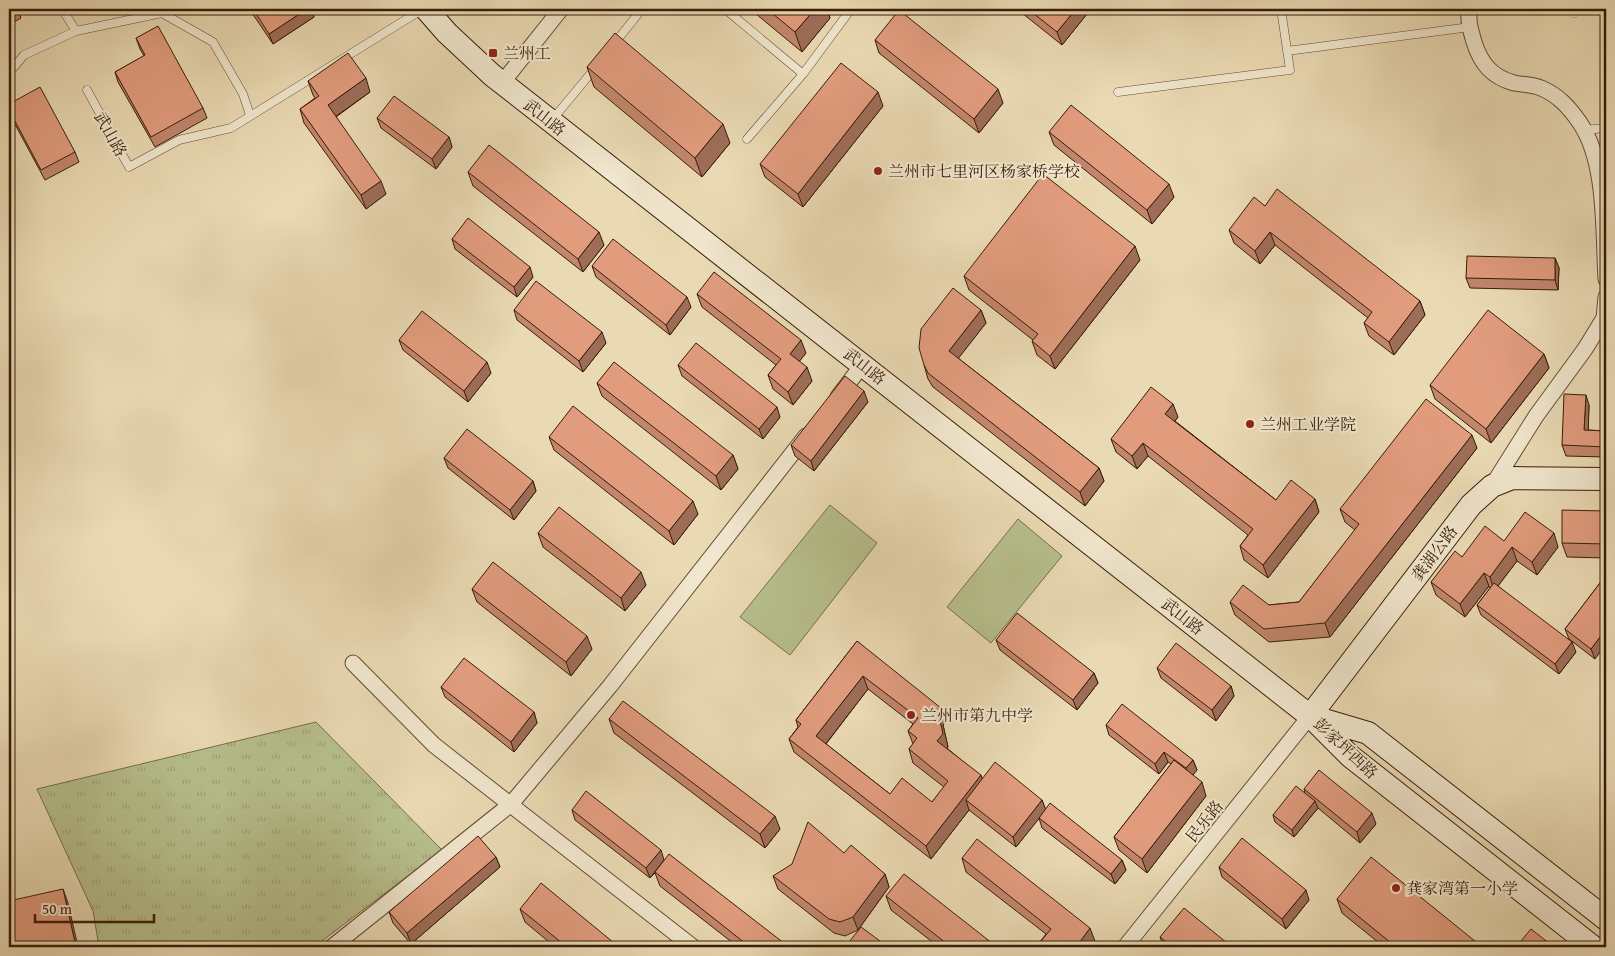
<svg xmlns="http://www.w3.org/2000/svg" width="1615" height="956" font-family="'Gentium Book Plus','Noto Serif SC',serif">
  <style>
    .grass { fill: #b7c08d; stroke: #786e4a }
    .park { fill: url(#park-tufts); stroke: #786e4a }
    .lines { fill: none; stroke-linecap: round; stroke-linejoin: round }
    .service-casing { stroke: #644c33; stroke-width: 9 }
    .minor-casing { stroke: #644c33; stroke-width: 17 }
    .secondary-casing { stroke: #381c08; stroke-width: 24 }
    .service { stroke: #f1e7ce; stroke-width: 8 }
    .minor { stroke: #f1e7ce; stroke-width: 15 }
    .secondary { stroke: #f1e7ce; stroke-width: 22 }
    .wall { fill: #c2866c; stroke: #381c08; fill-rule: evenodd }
    .shaded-wall { fill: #9e6d58; stroke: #381c08 }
    .building { fill: #e19c7e; stroke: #381c08; fill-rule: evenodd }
    .poi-dot { fill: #8f2418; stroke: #f1e7ce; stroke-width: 2 }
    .labels { text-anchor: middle; stroke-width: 4; stroke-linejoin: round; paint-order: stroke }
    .poi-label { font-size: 16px; fill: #381c08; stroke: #f1e7ce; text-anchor: start }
    .street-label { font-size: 16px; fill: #381c08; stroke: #f1e7ce }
  </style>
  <defs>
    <pattern id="park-tufts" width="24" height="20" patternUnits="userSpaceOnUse" patternTransform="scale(1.25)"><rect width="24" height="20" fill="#b7c08d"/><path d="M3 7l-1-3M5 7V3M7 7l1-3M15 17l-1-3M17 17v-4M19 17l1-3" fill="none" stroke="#9ea478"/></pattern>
  </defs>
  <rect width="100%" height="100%" fill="#eadab4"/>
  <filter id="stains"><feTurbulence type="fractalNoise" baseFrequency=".004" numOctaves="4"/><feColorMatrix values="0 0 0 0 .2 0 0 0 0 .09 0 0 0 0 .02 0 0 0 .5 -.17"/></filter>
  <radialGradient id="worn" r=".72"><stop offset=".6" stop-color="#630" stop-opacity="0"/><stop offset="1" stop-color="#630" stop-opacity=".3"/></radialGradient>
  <path class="grass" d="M830 505 877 543 790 655 740 617Z
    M1018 519 1062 556 991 643 947 607Z"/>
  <path class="park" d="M316 722 442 850 314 947H99L93 911 37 789Z"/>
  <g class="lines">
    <defs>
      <path id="service" d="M62 9 76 31
        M160 9 162 13 213 42 243 94 250 115
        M725 9 803 74 747 139
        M1573 9 1574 13
        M614 44 642 9
        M1287 51 1470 27
        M9 73 24 55 76 31 162 13
        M803 74 851 9
        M87 90 129 167 179 140 231 128 423 9
        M1118 92 1290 70 1281 9
        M552 120 596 67
        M1583 130 1606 128"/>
      <path id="minor" d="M1470 9C1467 20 1471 31 1474 42 1481 64 1492 77 1514 83 1523 85 1533 84 1541 88 1558 95 1569 107 1580 123 1607 163 1603 232 1606 279
        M502 83 561 9
        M838 397 863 364
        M1492 486 1536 416 1585 349 1604 318 1606 297
        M353 663 434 745 693 947
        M332 947 511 804 610 686 806 436
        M1125 947 1310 716"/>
      <path id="secondary" d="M426 9 447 33 492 75 1310 716 1350 756 1593 947
        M1310 716 1471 505 1492 486 1512 478 1606 479
        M1314 717 1368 733 1606 919"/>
    </defs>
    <use href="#service" class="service-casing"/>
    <use href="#minor" class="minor-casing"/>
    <use href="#secondary" class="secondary-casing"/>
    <use href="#service" class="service"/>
    <use href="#minor" class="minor"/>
    <use href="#secondary" class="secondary"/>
  </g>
  <path class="wall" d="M9 9H18L21 18 9 25Z
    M251 9H312L314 17 273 44 252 13Z
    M750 9H827L830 18 802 52Z
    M1017 9H1091L1062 45Z
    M136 38 203 108 207 118 155 147 118 82 115 72 144 56 140 49Z
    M875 40 1003 103 979 133 879 53Z
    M587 67 730 143 702 177 594 87Z
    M308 81 370 92 336 117 386 194 366 209 304 123 300 109 315 98 313 95Z
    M9 104 75 152 79 162 45 180 10 115 9 113Z
    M883 106 803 207 765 177 760 164Z
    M377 118 449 137 452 147 436 169 381 128Z
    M1049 132 1174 197 1152 224 1054 145Z
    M468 172 604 245 583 272 473 186Z
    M1265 206 1420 301 1425 315 1394 355 1369 336 1364 323 1368 318 1275 245 1260 264 1234 243 1229 230Z
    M452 239 533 277 517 297 455 249Z
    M1555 258 1559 268 1558 290 1470 288 1466 278Z
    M1140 260 1055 369 1037 355 1032 341 1033 340 969 290 964 276Z
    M592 266 691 307 670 335 596 277Z
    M697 294 806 353 799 361 812 381 793 405 773 389 768 375 776 365 702 307Z
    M514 310 606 343 583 372 517 320Z
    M981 310 986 323 958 358 1099 468 1104 481 1085 506 933 387 928 379 924 365Z
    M399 340 491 373 468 402 403 350Z
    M1544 354 1549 368 1491 443 1435 399 1430 385Z
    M678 365 780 417 763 439 682 376Z
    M597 383 733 455 738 469 721 490 602 396Z
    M868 402 814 471 795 456 791 445Z
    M1589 405 1588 430 1606 431V457L1566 456 1562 445Z
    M1178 417 1175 421 1276 500 1315 499 1319 512 1268 578 1244 560 1240 546 1248 535 1148 456 1137 469 1116 452 1111 439Z
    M549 437 698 514 674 545 554 450Z
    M1477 448 1330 637 1269 642 1235 615 1230 602 1269 605 1299 602 1355 530 1345 522 1340 509Z
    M444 458 533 481 536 491 514 520 448 468Z
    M1606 511V558L1567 557 1562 543Z
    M538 533 646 585 625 611 543 547Z
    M1504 541 1558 547 1537 575 1517 561 1498 586 1576 652 1559 674 1481 615 1477 605 1490 588 1489 586 1465 617 1436 595 1431 582 1462 557Z
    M1606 575 1595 659 1569 639 1565 629Z
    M472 589 592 649 571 676 477 602Z
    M996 640 1094 673 1098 683 1077 710 1000 650Z
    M857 641 946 721 943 725 948 747 947 748 982 778 1042 800 1045 809 1122 860 1126 870 1115 884 1042 828 1039 818 1016 847 969 810 931 859 794 752 789 739 798 727 796 720ZM868 689 913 724 908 731 913 744 909 749 913 763 944 787 932 802 890 794 826 744Z
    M1157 668 1231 686 1234 696 1216 721 1161 678Z
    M441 687 534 712 537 723 514 752 445 697Z
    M609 719 780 829 765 848 614 733Z
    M1106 725 1193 760 1197 770 1192 775 1206 796 1147 873 1119 850 1114 837 1171 764 1168 762 1159 774 1109 735Z
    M1304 789 1376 824 1360 843 1318 808 1294 837 1275 822 1273 815 1305 793Z
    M572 810 664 860 789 947H738L660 886 655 873 650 878 575 820Z
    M844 853 885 874 889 887 858 930 845 936 834 933 778 889 773 876Z
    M496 857 500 867 411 944 393 923 389 912Z
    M962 858 1095 941 1091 947H1036L1046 934 966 872Z
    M1219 867 1309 900 1286 929 1222 877Z
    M886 896 997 947H939L891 910Z
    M1337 899 1481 947H1384L1342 913Z
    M520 909 619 947H555L525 922Z
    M1160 937 1232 947H1164Z"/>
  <path class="shaded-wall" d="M307 9H312L314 17 273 44 269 34Z
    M815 9H827L830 18 802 52 795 32Z
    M1076 9H1091L1062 45 1057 32Z
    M366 78 370 92 332 119 328 105Z
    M998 89 1003 103 979 133 974 119Z
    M878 92 883 106 803 207 798 194Z
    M723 124 730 143 702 177 695 158Z
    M449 137 452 147 436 169 432 159Z
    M381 181 386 194 366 209 361 195Z
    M1169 184 1174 197 1152 224 1147 210Z
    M599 232 604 245 583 272 578 259Z
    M1270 232 1275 245 1260 264 1255 251Z
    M1135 246 1140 260 1055 369 1050 356Z
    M1555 258 1559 268 1558 290 1555 280Z
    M530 267 533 277 517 297 514 287Z
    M687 297 691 307 670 335 666 325Z
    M1420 301 1425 315 1394 355 1389 342Z
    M981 310 986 323 954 364 949 351Z
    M602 332 606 343 583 372 579 361Z
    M801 340 806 353 795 367 790 354Z
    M1544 354 1549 368 1491 443 1486 429Z
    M487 362 491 373 468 402 464 391Z
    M807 367 812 381 793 405 788 392Z
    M864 391 868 402 814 471 811 461Z
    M1586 395 1589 405 1588 440 1584 430Z
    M1173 404 1178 417 1170 427 1165 414Z
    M777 407 780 417 763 439 759 429Z
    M1472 435 1477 448 1330 637 1325 623Z
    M1143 443 1148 456 1137 469 1132 456Z
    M733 455 738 469 721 490 716 476Z
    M1099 468 1104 481 1085 506 1080 492Z
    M533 481 536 491 514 520 510 510Z
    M1315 499 1319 512 1268 578 1263 565Z
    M693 501 698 514 674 545 669 531Z
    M1554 533 1558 547 1537 575 1532 562Z
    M1512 547 1517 561 1494 591 1490 577Z
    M641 572 646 585 625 611 621 598Z
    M1484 573 1489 586 1465 617 1460 604Z
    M1606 629V644L1595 659 1591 649Z
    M587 636 592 649 571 676 566 662Z
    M1572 642 1576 652 1559 674 1555 664Z
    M1094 673 1098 683 1077 710 1073 700Z
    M863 676 868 689 821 750 816 736Z
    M1231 686 1234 696 1216 721 1212 710Z
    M941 708 946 721 943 725 948 747 942 754 937 741 938 712Z
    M534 712 537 723 514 752 511 742Z
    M1164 752 1168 762 1159 774 1155 764Z
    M1193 760 1197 770 1190 779 1186 768Z
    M981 775 986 789 966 800 969 810 931 859 926 846Z
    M1202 782 1206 796 1147 873 1142 859Z
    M1042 800 1046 810 1016 847 1013 837Z
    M1315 801 1318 808 1294 837 1292 830Z
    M1372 813 1376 824 1360 843 1357 832Z
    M775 816 780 829 765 848 760 834Z
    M661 850 664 860 650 878 646 868Z
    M496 857 500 867 411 944 407 933Z
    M1122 860 1126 870 1115 884 1111 874Z
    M885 874 889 887 858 930 853 917Z
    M63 889 68 903 78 947H76Z
    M1306 890 1309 900 1286 929 1282 919Z
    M1090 928 1095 941 1091 947H1076Z"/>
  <path class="building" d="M9 9H15L9 12Z
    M253 9H307L269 34Z
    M767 9H815L795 32Z
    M1028 9H1076L1057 32Z
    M899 10 998 89 974 119 875 40Z
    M158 26 203 108 151 137 115 72 145 55 136 38Z
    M615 33 723 124 695 158 587 67Z
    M348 53 366 78 328 105 381 181 361 195 300 109 319 96 308 81Z
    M841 63 878 92 798 194 760 164Z
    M40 87 75 152 41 170 9 110V104Z
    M394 96 449 137 432 159 377 118Z
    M1071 105 1169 184 1147 210 1049 132Z
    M489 145 599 232 578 259 468 172Z
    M1043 174 1135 246 1050 356 1032 341 1038 334 964 276Z
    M1277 189 1420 301 1389 342 1364 323 1372 312 1270 232 1255 251 1229 230 1254 197 1265 206Z
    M468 218 530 267 514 287 452 239Z
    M613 239 687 297 666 325 592 266Z
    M1467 256 1555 258V280L1466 278Z
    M714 272 801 340 790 354 807 367 788 392 768 375 781 359 697 294Z
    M536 281 602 332 579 361 514 310Z
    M953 288 981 310 949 351 1099 468 1080 492 928 373 924 365 919 348 921 329Z
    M1488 310 1544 354 1486 429 1430 385Z
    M422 311 487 362 464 391 399 340Z
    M696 343 777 407 759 429 678 365Z
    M614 362 733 455 716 476 597 383Z
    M845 376 864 391 811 461 791 445Z
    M1151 387 1173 404 1165 414 1276 500 1291 480 1315 499 1263 565 1240 546 1253 529 1143 443 1132 456 1111 439Z
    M1564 394 1586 395 1584 430 1606 431V447L1562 445Z
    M1426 399 1472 435 1325 623 1264 629 1230 602 1243 585 1269 605 1299 602 1359 524 1340 509Z
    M573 406 693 501 669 531 549 437Z
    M467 429 533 481 510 510 444 458Z
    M559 507 641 572 621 598 538 533Z
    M1562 510 1606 511V544L1562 543Z
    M1525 512 1554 533 1532 562 1512 547 1490 577 1484 573 1460 604 1431 582 1455 551 1462 557 1485 526 1504 541Z
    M493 562 587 636 566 662 472 589Z
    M1606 575V629L1591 649 1565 629Z
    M1494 583 1572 642 1555 664 1477 605Z
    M1017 613 1094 673 1073 700 996 640Z
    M857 641 941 708 938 712 943 734 937 741 981 775 926 846 789 739 801 724 796 720ZM863 676 918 718 908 731 917 738 909 749 948 781 932 802 902 778 890 794 816 736Z
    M1176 643 1231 686 1212 710 1157 668Z
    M464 658 534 712 511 742 441 687Z
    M623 701 775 816 760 834 609 719Z
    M1122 704 1193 760 1186 768 1164 752 1155 764 1106 725Z
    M1174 760 1202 782 1142 859 1114 837Z
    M995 762 1042 800 1013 837 966 800Z
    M1319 770 1372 813 1357 832 1304 789Z
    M1296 786 1315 801 1292 830 1273 815Z
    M586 791 661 850 646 868 572 810Z
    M1050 803 1122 860 1111 874 1039 818Z
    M808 822 844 853 851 845 885 874 853 917 840 922 829 919 773 876 792 864Z
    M478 836 496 857 407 933 389 912Z
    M1242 838 1306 890 1282 919 1219 867Z
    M977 839 1090 928 1076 947H1036L1051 929 962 858Z
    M669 854 789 947H750L655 872Z
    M1371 857 1481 946 1480 947H1396L1337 899Z
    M904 874 997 947H951L886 896Z
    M541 883 619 947H567L520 909Z
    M63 889 76 947H9V901Z
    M1184 908 1232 947H1173L1160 937Z
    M861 927 888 947H845Z
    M1531 929 1554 947H1516Z"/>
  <g class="poi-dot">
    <rect x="488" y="48" width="10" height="10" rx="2.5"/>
    <circle cx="878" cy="171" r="5"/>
    <circle cx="1250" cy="424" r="5"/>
    <circle cx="911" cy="715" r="5"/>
    <circle cx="1396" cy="888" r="5"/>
  </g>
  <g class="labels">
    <g class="poi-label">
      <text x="503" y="59">兰州工</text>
      <text x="888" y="177">兰州市七里河区杨家桥学校</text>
      <text x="1260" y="430">兰州工业学院</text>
      <text x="921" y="721">兰州市第九中学</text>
      <text x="1406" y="894">龚家湾第一小学</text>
    </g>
    <g class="street-label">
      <text transform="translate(545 117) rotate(38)" y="6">武山路</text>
      <text transform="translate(111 134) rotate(61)" y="6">武山路</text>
      <text transform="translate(865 366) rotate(38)" y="6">武山路</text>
      <text transform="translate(1434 553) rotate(-53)" y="6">龚湖公路</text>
      <text transform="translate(1183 616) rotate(38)" y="6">武山路</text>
      <text transform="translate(1346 748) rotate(43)" y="6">彭家坪西路</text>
      <text transform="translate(1204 821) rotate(-51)" y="6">民乐路</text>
    </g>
  </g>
  <rect width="1615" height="956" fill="none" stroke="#eadab4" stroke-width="30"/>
  <rect x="10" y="10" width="1595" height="936" fill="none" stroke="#381c08" stroke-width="2.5"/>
  <rect x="15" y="15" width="1585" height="926" fill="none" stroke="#381c08"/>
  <path d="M35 914v8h119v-8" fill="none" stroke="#381c08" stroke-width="2.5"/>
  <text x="42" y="914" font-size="15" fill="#381c08" stroke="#f1e7ce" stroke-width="4" paint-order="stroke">50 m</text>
  <rect width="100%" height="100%" filter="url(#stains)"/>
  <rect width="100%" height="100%" fill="url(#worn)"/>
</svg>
